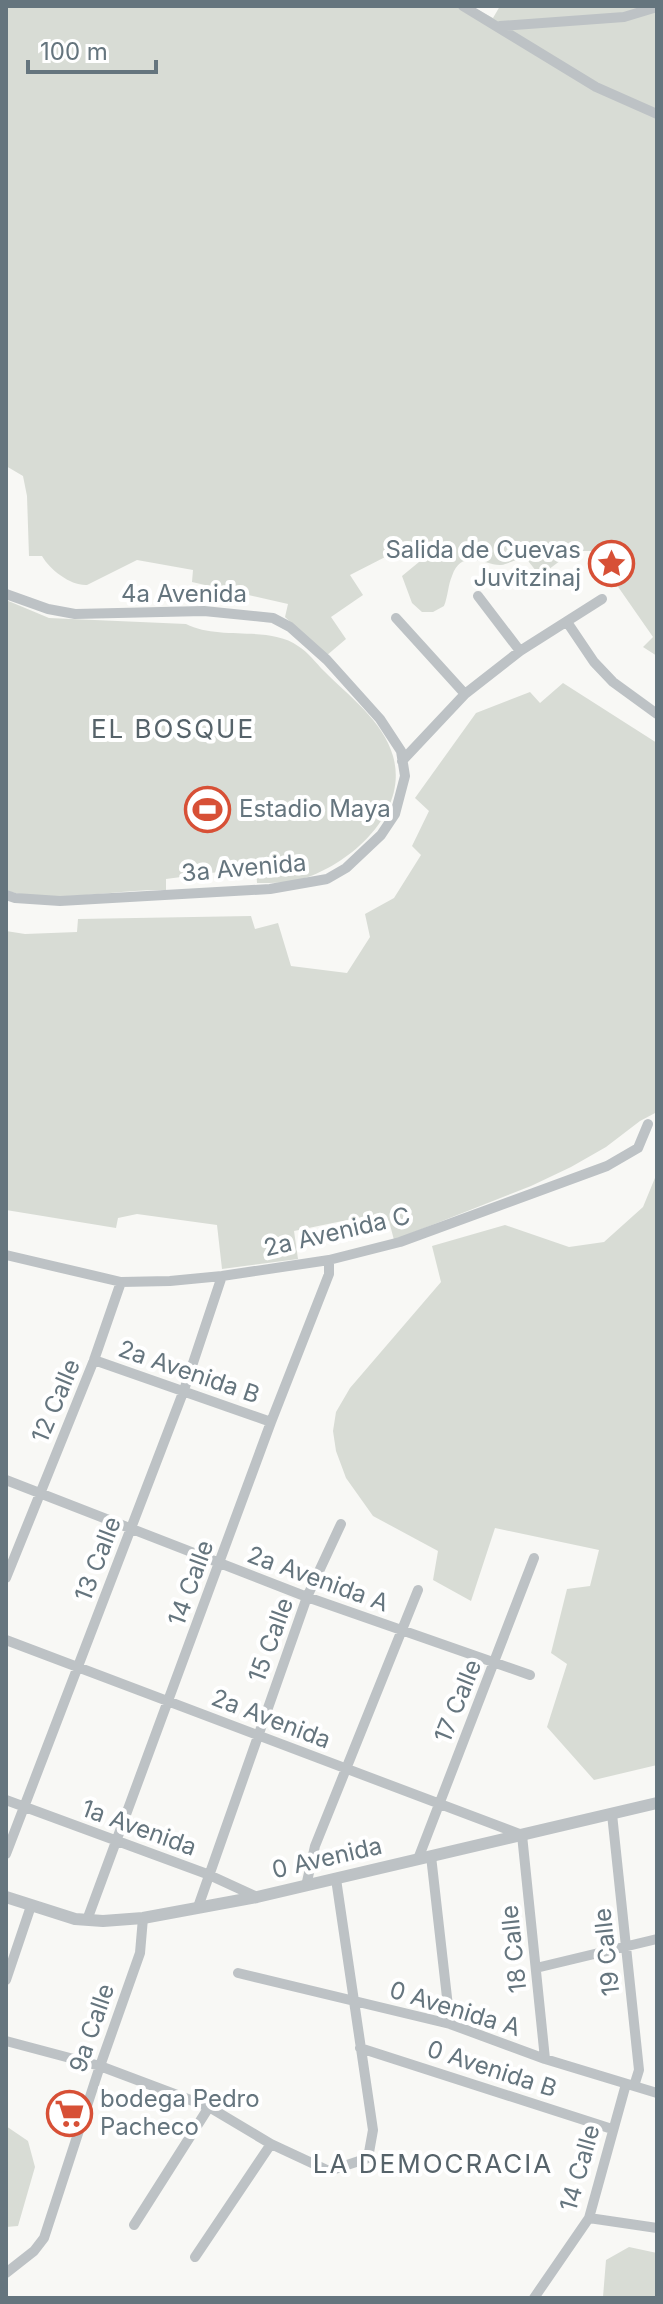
<svg xmlns="http://www.w3.org/2000/svg" width="663" height="2304" font-family="Inter,sans-serif">
  <style>
    .green { fill: #d8dcd5 }
    .lines { fill: none; stroke-linecap: round; stroke-linejoin: round }
    .minor { stroke: #bdc2c5; stroke-width: 10 }
    .tertiary { stroke: #bdc2c5; stroke-width: 12 }
    .labels { text-anchor: middle; stroke-width: 8; stroke-linejoin: round; paint-order: stroke }
    .poi-label { font-size: 24px; fill: #65757e; stroke: #fff; text-anchor: start }
    .street-label { font-size: 24px; fill: #65757e; stroke: #fff }
    .neighbourhood-label { font-size: 26px; letter-spacing: 2px; fill: #56636a; stroke: #fff }
  </style>
  <rect width="100%" height="100%" fill="#f8f8f5"/>
  <path class="green" d="M6 6H471L493 18 500 6H657V656L643 647 653 637 614 581 621 574 601 551H573L540 576 525 557C517 559 508 564 501 565 486 566 462 547 452 576 448 585 448 596 444 606L433 612H422L412 603 402 576 419 562 413 553H393L350 575 363 595 331 617 346 639 326 656 285 617 288 604 192 582 193 570 137 560 87 585C71 586 50 570 42 556H29L27 496 23 476 6 466Z
    M6 600 49 618 186 624C219 641 269 625 298 646 308 652 316 663 324 671 349 696 383 721 393 756 409 811 353 862 305 878 290 883 273 883 257 883L256 867 166 879V890C114 889 57 904 6 891Z
    M563 683 657 743V1112L640 1121 606 1147 571 1167 531 1186 394 1240 389 1221 362 1217 294 1231 298 1259 222 1269 217 1225 137 1214 118 1218 116 1228 6 1210V931L25 934 77 932 78 919 251 916 255 929 278 923 291 966 347 973 370 937 365 914 394 898 421 855 412 846 429 811 415 798 476 713 530 692 540 703Z
    M657 1173V1765L594 1780 547 1727 567 1664 551 1653 567 1589 590 1586 599 1550 495 1528 471 1601 433 1580 438 1551 373 1516 346 1478 336 1451 333 1431 336 1412 350 1388 441 1282 432 1246 505 1225 569 1247 604 1242 643 1207Z
    M6 2126 28 2141 35 2167 18 2226 6 2227Z
    M629 2247 657 2253V2298L603 2297 606 2260Z"/>
  <g class="lines">
    <path class="minor" d="M463 6 596 87 657 114
      M500 26 624 17 657 7
      M6 594 48 609 75 614 204 611 273 618 290 627 327 660 380 719 401 751 405 776 395 814 381 835 346 868 327 879 270 889 60 901 15 898 6 895
      M478 596 520 651
      M396 618 465 694
      M567 622 594 662 613 682 657 714
      M402 761 465 694 520 651 602 599
      M6 1255 121 1282 170 1281 222 1276 329 1260 400 1242 607 1166 638 1148 648 1124
      M94 1360 271 1422
      M6 1480 307 1597 530 1675
      M6 1578 94 1360 121 1282
      M6 1640 522 1835 545 2059
      M6 1800 207 1874 257 1897
      M612 1814 639 2070 634 2086
      M6 1854 184 1390 222 1276
      M431 1856 450 2024
      M418 1859 534 1558
      M306 1886 315 1846 418 1590
      M198 1907 307 1597 341 1524
      M87 1920 271 1422 329 1274V1260
      M536 1968 657 1939
      M238 1973 450 2024 545 2059 657 2093
      M6 1980 31 1906
      M6 2041 100 2066 209 2107 271 2144 329 2171 368 2158 373 2130 336 1879
      M360 2048 612 2129
      M589 2218 657 2228
      M134 2225 209 2107
      M195 2257 271 2144
      M6 2273 34 2251 44 2238 100 2066 140 1953 143 1918
      M534 2298 589 2218 626 2084"/>
    <path class="tertiary" d="M6 1897 75 1919 103 1921 143 1918 257 1897 657 1803"/>
  </g>
  <defs>
    <symbol id="sight-ring" viewBox="-11 -11 22 22"><circle r="9.5" fill="#fff" stroke="#d75036" stroke-width="1.5"/><path d="M0-6L1.8-2.2L6-1.7L2.9 1.2L3.7 5.4L0 3.3L-3.7 5.4L-2.9 1.2L-6-1.7L-1.8-2.2Z" fill="#d75036"/></symbol>
    <symbol id="stadium-ring" viewBox="-11 -11 22 22"><circle r="9.5" fill="#fff" stroke="#d75036" stroke-width="1.5"/><path d="M0-5a6.5 5 0 1 0 0 10a6.5 5 0 1 0 0-10ZM-3.5-1.8h7v3.6h-7Z" fill="#d75036"/></symbol>
    <symbol id="supermarket-ring" viewBox="-11 -11 22 22"><circle r="9.5" fill="#fff" stroke="#d75036" stroke-width="1.5"/><path d="M-6-5.5h2.5l.6 2H6L4.5 2H-2.5L-4.4-4H-6ZM-1.5 3.2a1.3 1.3 0 1 0 .1 0ZM3 3.2a1.3 1.3 0 1 0 .1 0Z" fill="#d75036"/></symbol>
  </defs>
  <g fill-rule="evenodd">
    <use href="#sight-ring" x="586" y="538" width="51" height="51"/>
    <use href="#stadium-ring" x="182" y="784" width="51" height="51"/>
    <use href="#supermarket-ring" x="44" y="2088" width="51" height="51"/>
  </g>
  <g class="labels">
    <g class="poi-label">
      <text x="581" y="558" text-anchor="end">Salida de Cuevas<tspan x="581" dy="28">Juvitzinaj</tspan></text>
      <text x="239" y="817">Estadio Maya</text>
      <text x="100" y="2107">bodega Pedro<tspan x="100" dy="28">Pacheco</tspan></text>
    </g>
    <g class="street-label">
      <text x="184" y="602">4a Avenida</text>
      <text transform="translate(244 868) rotate(-5)" y="8">3a Avenida</text>
      <text transform="translate(337 1232) rotate(-13)" y="8">2a Avenida C</text>
      <text transform="translate(189 1372) rotate(19)" y="8">2a Avenida B</text>
      <text transform="translate(56 1401) rotate(-67)" y="8">12 Calle</text>
      <text transform="translate(98 1559) rotate(-69)" y="8">13 Calle</text>
      <text transform="translate(318 1579) rotate(20)" y="8">2a Avenida A</text>
      <text transform="translate(191 1583) rotate(-70)" y="8">14 Calle</text>
      <text transform="translate(271 1640) rotate(-70)" y="8">15 Calle</text>
      <text transform="translate(458 1701) rotate(-68)" y="8">17 Calle</text>
      <text transform="translate(271 1719) rotate(21)" y="8">2a Avenida</text>
      <text transform="translate(139 1828) rotate(20)" y="8">1a Avenida</text>
      <text transform="translate(327 1858) rotate(-13)" y="8">0 Avenida</text>
      <text transform="translate(514 1949) rotate(-96)" y="8">18 Calle</text>
      <text transform="translate(607 1952) rotate(-96)" y="8">19 Calle</text>
      <text transform="translate(455 2009) rotate(17)" y="8">0 Avenida A</text>
      <text transform="translate(92 2028) rotate(-71)" y="8">9a Calle</text>
      <text transform="translate(492 2069) rotate(18)" y="8">0 Avenida B</text>
      <text transform="translate(580 2168) rotate(-74)" y="8">14 Calle</text>
    </g>
    <g class="neighbourhood-label">
      <text x="173" y="738">EL BOSQUE</text>
      <text x="433" y="2173">LA DEMOCRACIA</text>
    </g>
  </g>
  <rect width="663" height="2304" fill="none" stroke="#65757e" stroke-width="16"/>
  <path d="M28 60v12h128v-12" fill="none" stroke="#65757e" stroke-width="4"/>
  <text x="40" y="60" font-size="24" fill="#65757e" stroke="#ffffff" stroke-width="6" paint-order="stroke">100 m</text>
</svg>
